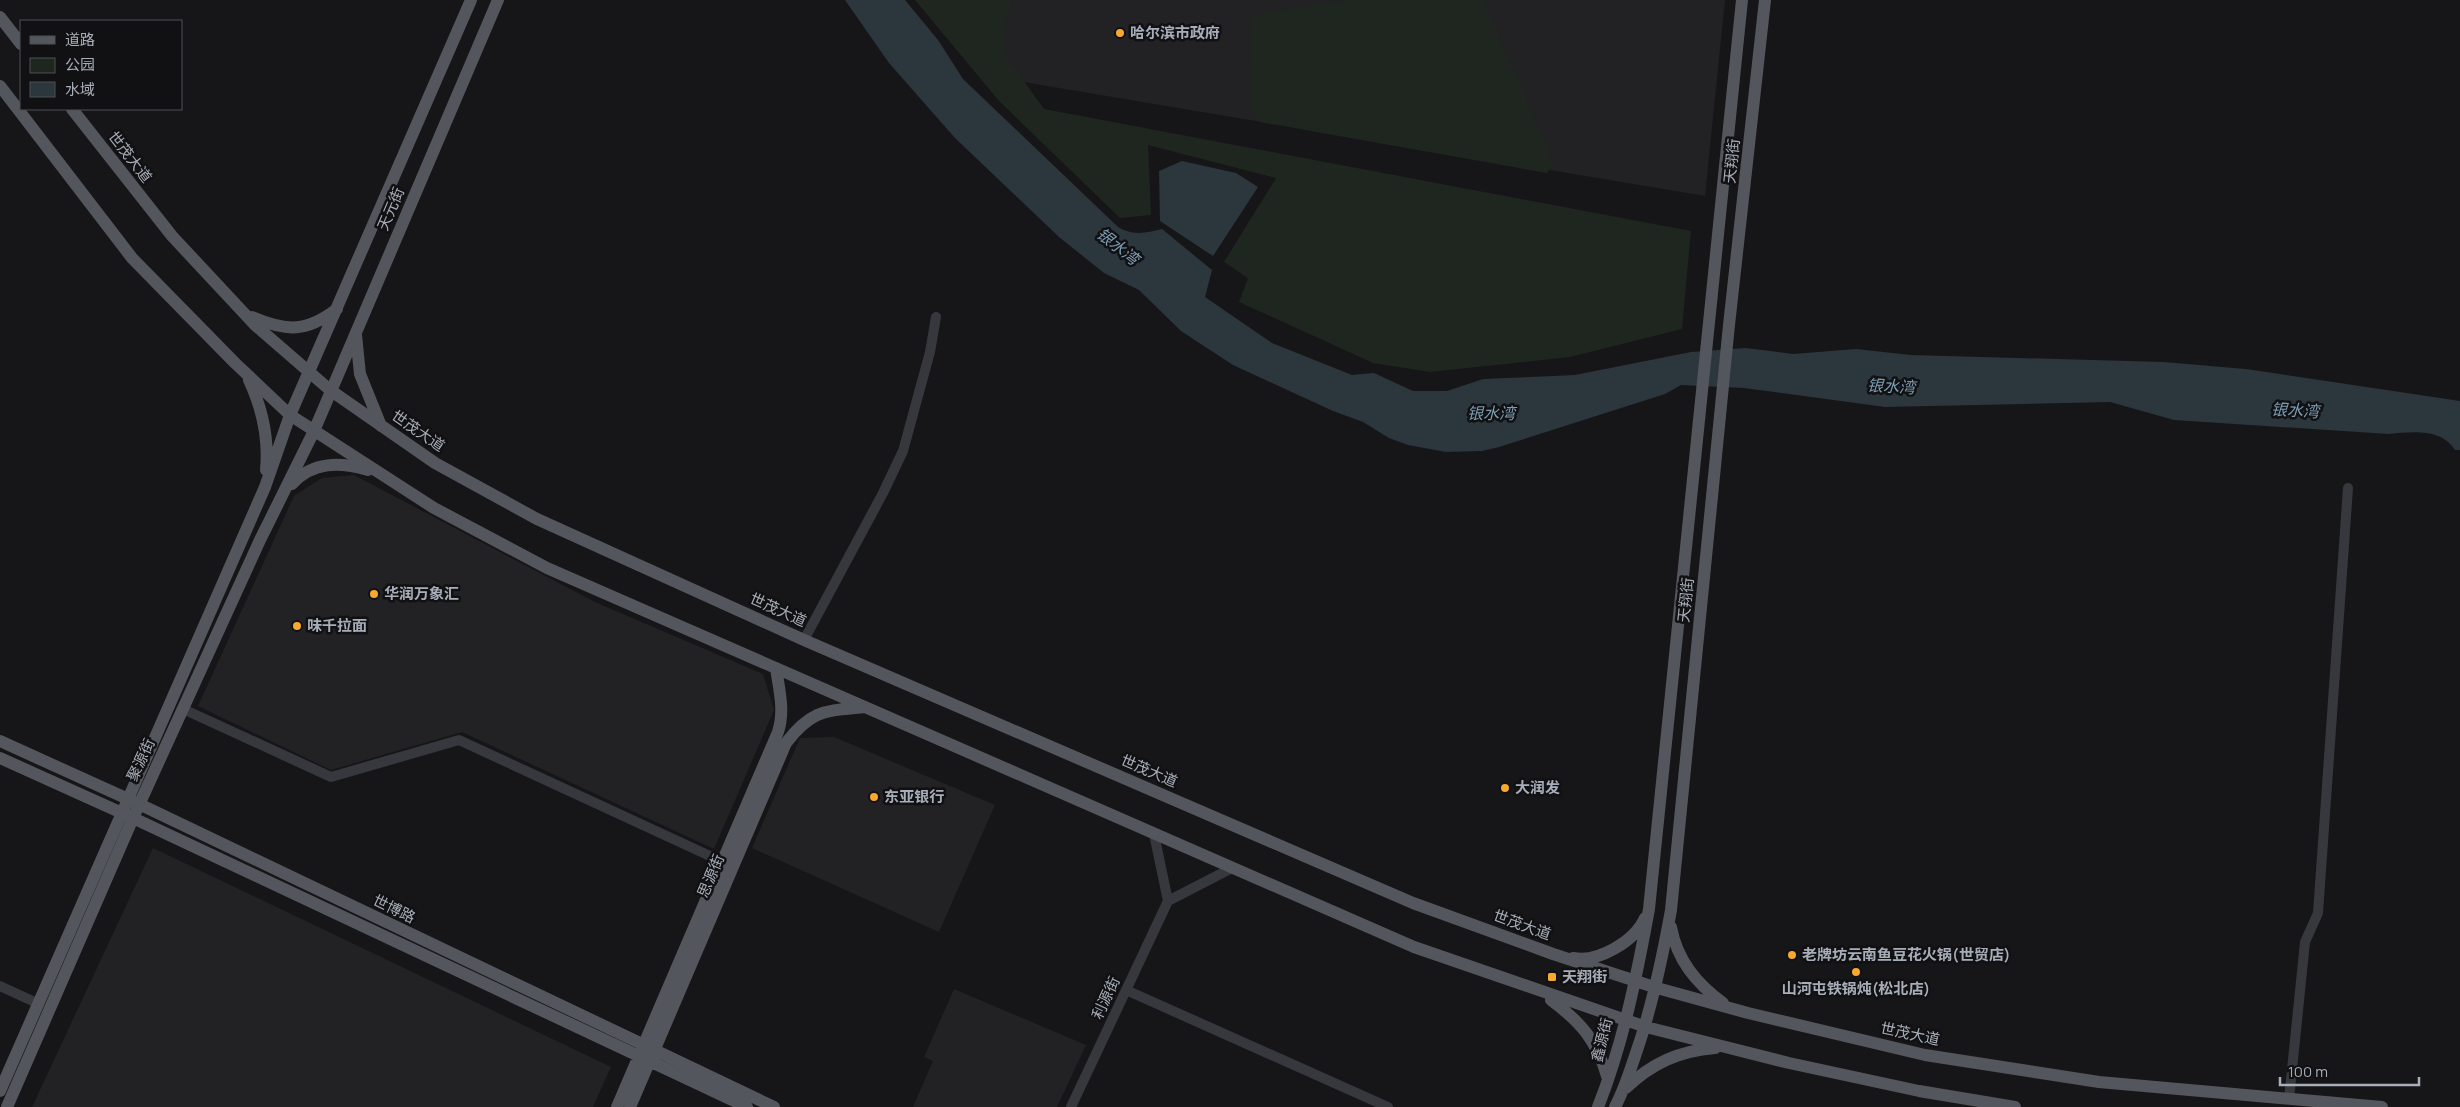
<svg xmlns="http://www.w3.org/2000/svg" width="2460" height="1107" font-family="Manrope,'Noto Sans SC',sans-serif">
  <style>
    .built { fill: #222225 }
    .green { fill: #1e261f }
    .water { fill: #2c363d }
    .lines { fill: none; stroke-linecap: round; stroke-linejoin: round }
    .minor { stroke: #37383d; stroke-width: 10 }
    .major { stroke: #53565d; stroke-width: 12 }
    .poi-dot { fill: #f9a82e; stroke: #111113; stroke-width: 2 }
    .labels { text-anchor: middle; stroke-width: 5; stroke-linejoin: round; paint-order: stroke }
    .poi-label { font-size: 15px; font-weight: bold; fill: #a8aeb9; stroke: #111113; text-anchor: start }
    .street-label { font-size: 15px; fill: #a8aeb9; stroke: #111113 }
    .water-label { font-size: 16px; font-style: italic; fill: #7d9eb5; stroke: #111113 }
  </style>
  <rect width="100%" height="100%" fill="#161618"/>
  <path class="built" d="M930 0H1725L1705 196 987 76Z
    M354 475 595 602 763 674 774 710 714 849 462 732 331 770 198 706 294 496 322 478Z
    M834 737 995 805 939 932 752 848 800 738Z
    M153 848 611 1067 593 1107H32Z
    M954 989 1086 1045 1057 1107H913L933 1061 924 1057Z"/>
  <path class="green" d="M915 0H1013L1005 22 1003 52 1044 109 1691 231 1682 329 1570 357 1430 372 1373 363 1239 302 1248 278 1224 262 1276 178 1148 145 1151 215 1120 218 999 101Z
    M1345 0H1483L1554 162 1547 173 1260 122 1252 109 1250 24 1257 14Z"/>
  <path class="water" d="M845 0H905L938 40 963 79 1118 227C1133 236 1146 233 1162 229L1212 270 1205 297 1272 343 1352 375 1374 373 1413 391H1447L1483 379 1575 375 1691 352 1746 348 1793 354 1856 349 1911 355 2163 362 2246 369 2460 401V450H2455C2441 428 2412 432 2389 434L2174 420 2110 402 1885 407 1744 388 1681 385 1665 394 1499 447 1482 451 1446 452 1408 445 1389 438 1363 422 1333 411 1233 365 1181 331 1139 290 1104 273 1059 237 955 138 889 63Z
    M1182 161 1236 173 1258 187 1213 256 1160 221 1159 171Z"/>
  <g class="lines">
    <path class="minor" d="M804 640 883 493 903 451 930 352 936 317
      M183 709 331 777 459 740 723 862
      M1154 834 1168 901
      M1168 901 1232 868
      M0 986 39 1004
      M1126 990 1388 1107
      M2289 1099 2305 942 2318 913 2348 488
      M1071 1107 1168 901"/>
    <path class="major" d="M0 17 21 44
      M0 86 132 258 235 363 290 415 434 508 547 568 1414 947 1646 1027 1789 1063 1919 1091 2015 1107
      M72 109 172 236 255 325 330 390 435 463 537 519 804 640 1413 903 1553 954 1657 988 1748 1013 1925 1055 2099 1082 2382 1107
      M252 317C287 332 307 332 337 309
      M356 335 360 374 381 426
      M249 380C262 408 269 439 266 470
      M292 484C313 461 340 462 368 470
      M0 741 139 804 774 1107
      M0 758 133 818 747 1107
      M1671 927C1677 960 1696 983 1723 1003
      M1573 958C1598 963 1635 941 1645 918
      M1551 1000C1582 1023 1597 1041 1608 1079
      M1626 1088C1652 1063 1679 1051 1715 1048
      M0 1091 265 487 290 415 471 0
      M7 1107 133 818 260 540 314 431 498 0
      M617 1107 778 732C785 711 779 689 776 668
      M630 1107 786 743C812 709 826 711 865 707
      M1598 1107C1623 1044 1637 975 1649 909L1742 0
      M1615 1107C1624 1090 1629 1074 1635 1056 1652 1008 1662 960 1671 910L1729 325 1765 0"/>
  </g>
  <g class="poi-dot">
    <circle cx="1120" cy="33" r="5"/>
    <circle cx="374" cy="594" r="5"/>
    <circle cx="297" cy="626" r="5"/>
    <circle cx="1505" cy="788" r="5"/>
    <circle cx="874" cy="797" r="5"/>
    <circle cx="1792" cy="955" r="5"/>
    <circle cx="1856" cy="972" r="5"/>
    <rect x="1547" y="972" width="10" height="10" rx="2.5"/>
  </g>
  <g class="labels">
    <g class="poi-label">
      <text x="1130" y="38">哈尔滨市政府</text>
      <text x="384" y="599">华润万象汇</text>
      <text x="307" y="631">味千拉面</text>
      <text x="1515" y="793">大润发</text>
      <text x="884" y="802">东亚银行</text>
      <text x="1802" y="960">老牌坊云南鱼豆花火锅(世贸店)</text>
      <text x="1562" y="982">天翔街</text>
      <text x="1856" y="994" text-anchor="middle">山河屯铁锅炖(松北店)</text>
    </g>
    <g class="street-label">
      <text transform="translate(130 157) rotate(52)" y="5">世茂大道</text>
      <text transform="translate(1732 161) rotate(-84)" y="5">天翔街</text>
      <text transform="translate(391 209) rotate(-67)" y="5">天元街</text>
      <text transform="translate(418 431) rotate(34)" y="5">世茂大道</text>
      <text transform="translate(1686 600) rotate(-84)" y="5">天翔街</text>
      <text transform="translate(778 610) rotate(24)" y="5">世茂大道</text>
      <text transform="translate(141 760) rotate(-65)" y="5">聚源街</text>
      <text transform="translate(1149 771) rotate(23)" y="5">世茂大道</text>
      <text transform="translate(711 876) rotate(-67)" y="5">思源街</text>
      <text transform="translate(394 909) rotate(26)" y="5">世博路</text>
      <text transform="translate(1522 925) rotate(20)" y="5">世茂大道</text>
      <text transform="translate(1106 998) rotate(-65)" y="5">利源街</text>
      <text transform="translate(1910 1034) rotate(12)" y="5">世茂大道</text>
      <text transform="translate(1602 1040) rotate(-76)" y="5">鑫源街</text>
    </g>
    <g class="water-label">
      <text transform="translate(1118 246) rotate(38)" y="6">银水湾</text>
      <text transform="translate(1891 386) rotate(3)" y="6">银水湾</text>
      <text transform="translate(2295 410) rotate(3)" y="6">银水湾</text>
      <text x="1491" y="419">银水湾</text>
    </g>
  </g>
  <rect x="20" y="20" width="162" height="90" fill="#111113" stroke="#4d5055"/>
  <rect x="30" y="36" width="25" height="8" fill="#53565d" stroke="#4d5055"/>
  <text x="65" y="45" font-size="15" fill="#a8aeb9">道路</text>
  <rect x="30" y="58" width="25" height="15" fill="#1e261f" stroke="#4d5055"/>
  <text x="65" y="70" font-size="15" fill="#a8aeb9">公园</text>
  <rect x="30" y="82" width="25" height="15" fill="#2c363d" stroke="#4d5055"/>
  <text x="65" y="95" font-size="15" fill="#a8aeb9">水域</text>
  <path d="M2280 1077v8h139v-8" fill="none" stroke="#a8aeb9" stroke-width="2.5"/>
  <text x="2288" y="1077" font-size="15" fill="#a8aeb9" stroke="#111113" stroke-width="4" paint-order="stroke">100 m</text>
</svg>
